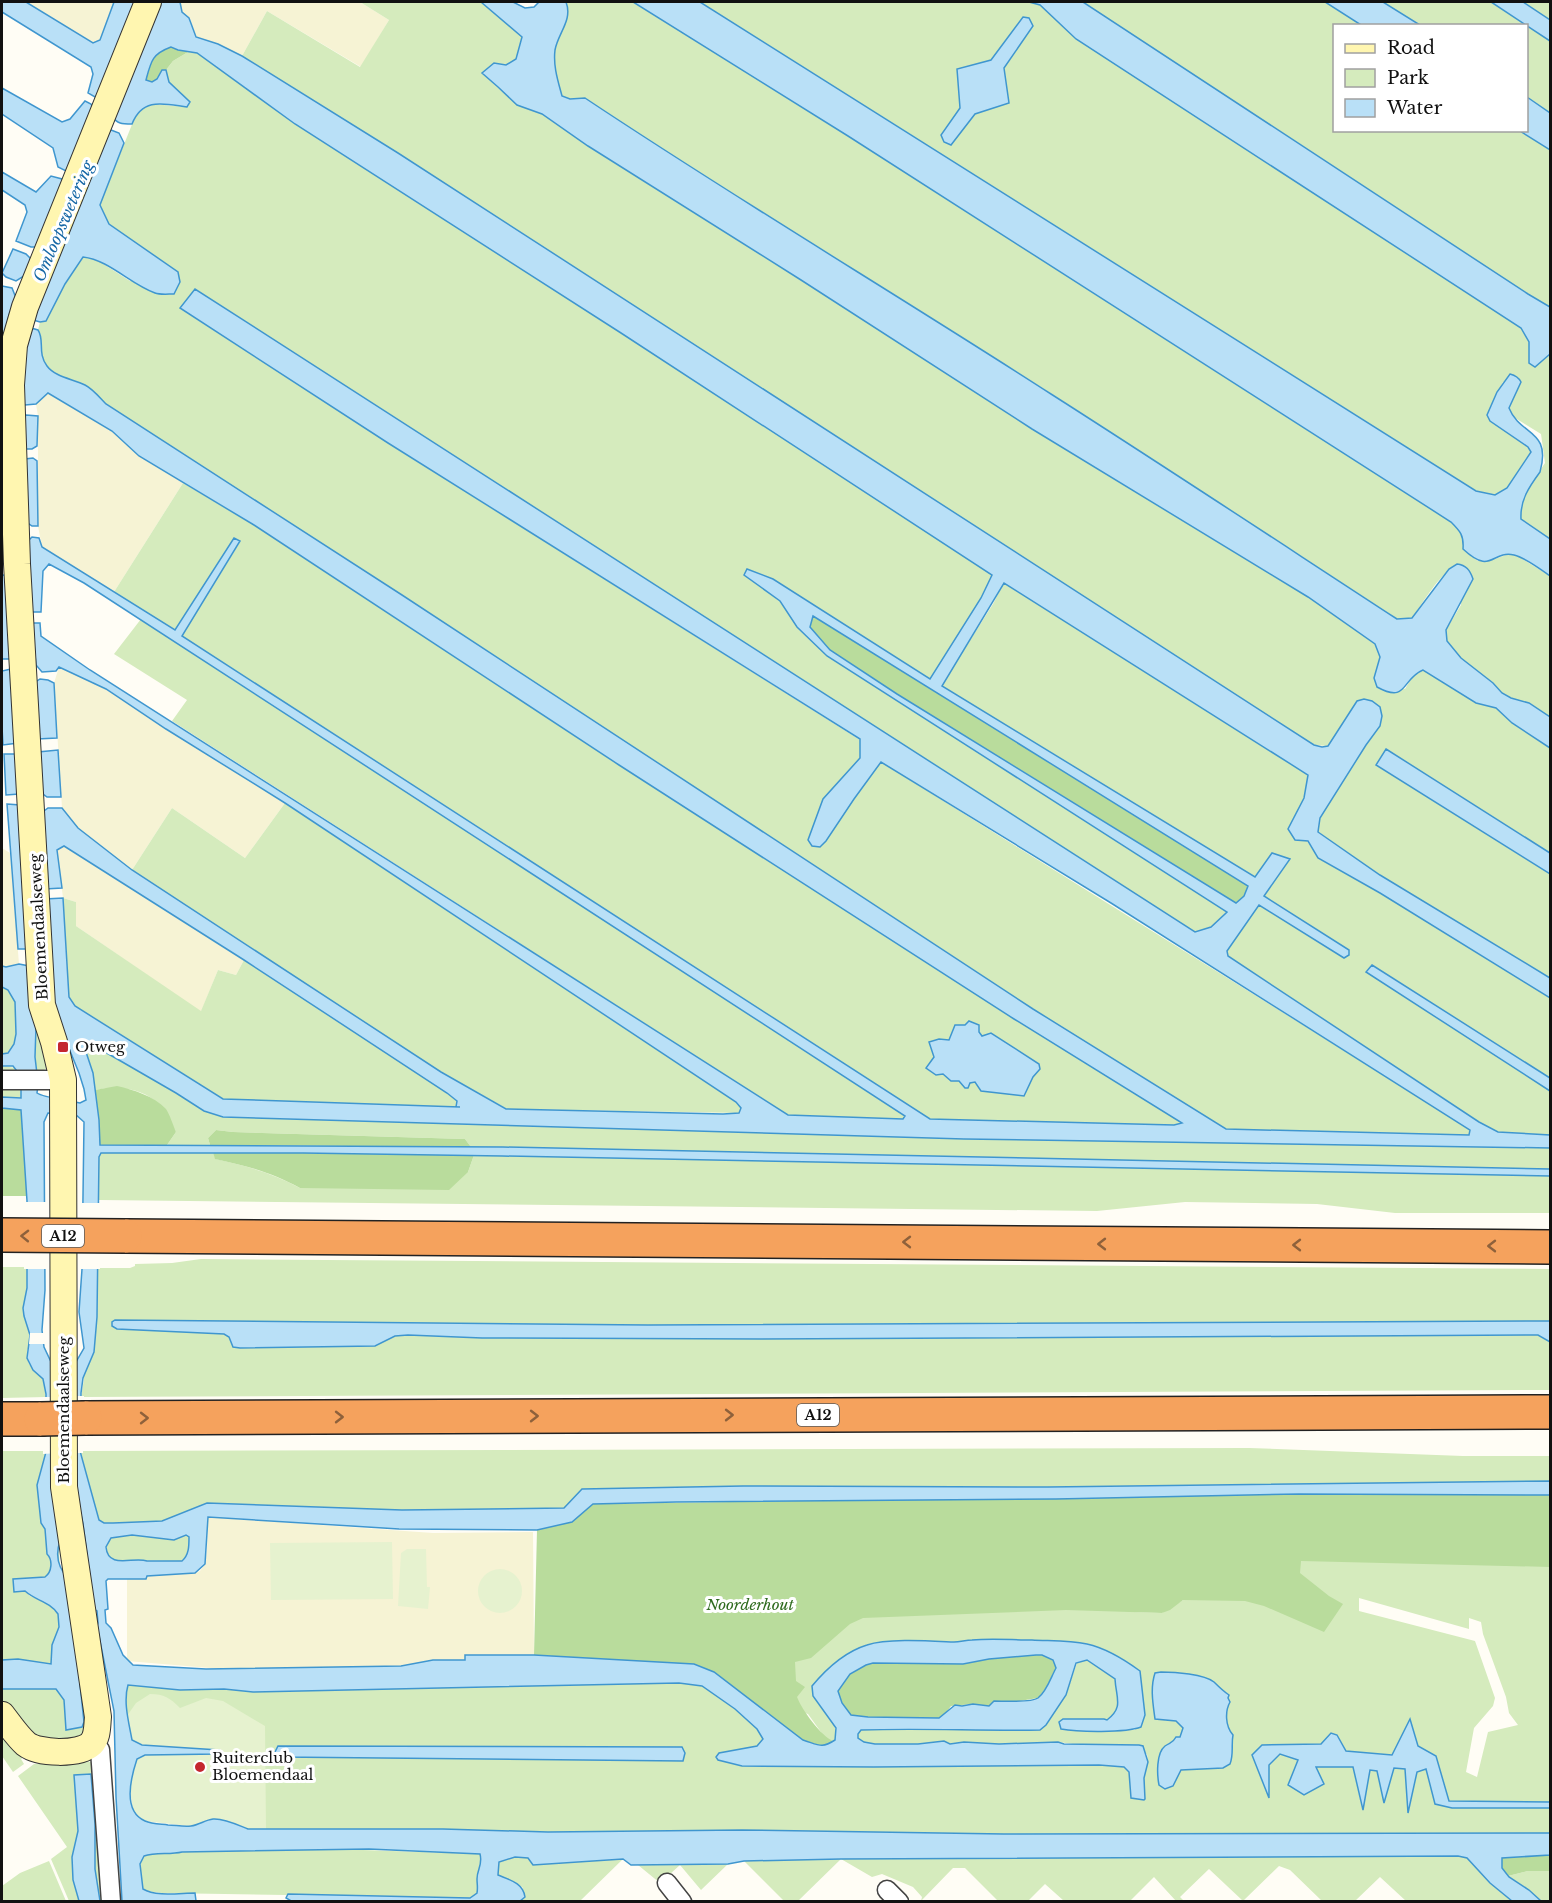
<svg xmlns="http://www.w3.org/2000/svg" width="1552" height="1903" font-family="'Libre Baskerville',serif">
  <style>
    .farmland { fill: #f6f3d4 }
    .green { fill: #d5ebbd; fill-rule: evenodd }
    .forest { fill: #b9dc9c }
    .pitch { fill: #e6f2cf }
    .water { fill: #b9e0f7; stroke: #3f96cf; stroke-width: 1.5; fill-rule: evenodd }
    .pier { fill: #fffdf5 }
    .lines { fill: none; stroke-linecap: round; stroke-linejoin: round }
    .street-casing { stroke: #444; stroke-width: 21 }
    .secondary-casing { stroke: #333; stroke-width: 28 }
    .highway-casing { stroke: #222; stroke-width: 36 }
    .street { stroke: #fff; stroke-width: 18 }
    .secondary { stroke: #fff6b0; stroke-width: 26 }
    .highway { stroke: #f5a25d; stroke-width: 33 }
    .highway-bridge-casing { stroke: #222; stroke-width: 36; stroke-linecap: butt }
    .highway-bridge { stroke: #f5a25d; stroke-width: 33 }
    .oneway { stroke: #8e613b }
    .poi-dot { fill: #c4262e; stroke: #fff; stroke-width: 2 }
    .labels { text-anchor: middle; stroke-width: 6; stroke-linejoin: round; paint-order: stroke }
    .shield { fill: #fff; stroke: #585858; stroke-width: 1.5 }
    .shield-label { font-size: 14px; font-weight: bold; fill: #111 }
    .street-label { font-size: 15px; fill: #111; stroke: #fff }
    .poi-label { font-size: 15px; fill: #111; stroke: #fff; text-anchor: start }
    .park-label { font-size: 15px; font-style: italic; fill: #2f6b1f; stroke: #fff }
    .water-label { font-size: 16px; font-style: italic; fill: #1768a6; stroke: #fff }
  </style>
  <rect width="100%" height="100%" fill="#fffdf5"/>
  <path class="farmland" d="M26 2H114L100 40 93 43Z
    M180 2H360L389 20 361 67 267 11 242 56 218 44 196 37 190 18 182 12Z
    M48 393 112 431 139 456 183 483 114 592 42 547 38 526V416L36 404Z
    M59 667 106 689 166 729 285 803 245 858 172 808 132 870 78 828 62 808 54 683Z
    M64 846 244 960 236 975 218 970 201 1012 76 926V902L63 898 57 850Z
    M2 848 10 853 19 964 6 967 2 966Z
    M208 1517 433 1533 533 1532 534 1655H466V1660H433L401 1666 222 1669 127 1661V1576L195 1573 200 1571 205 1564 207 1550Z"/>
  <path class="green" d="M360 2H481L522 37 516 59 506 65 482 73 517 105 542 114 588 146 801 280 1032 429 1308 597 1375 644 1380 657 1376 672 1405 689 1414 674 1423 670 1476 703 1496 708 1512 723 1550 748V853L1386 749 1376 765 1550 874V978L1380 875 1318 832 1320 818 1366 745 1380 726 1357 701 1328 746 1314 745 398 153 242 56 267 11 360 67 389 20Z
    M566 2H633L848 136 1451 522 1461 532 1468 554 1478 561 1495 559 1508 554 1516 555 1550 576V717L1529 703 1511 698 1502 693 1493 683 1461 658 1447 641 1446 630 1461 605 1457 564C1437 577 1425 600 1412 618L1397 619 1052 394 682 163 585 98 570 99 562 96C558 81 552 64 555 48 560 31 572 19 566 2Z
    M700 2H1029L1040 5 1077 39 1521 328 1529 342V362L1535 367 1550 354V539L1521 519C1520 496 1533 481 1545 463L1541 434 1512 416 1509 408 1521 382H1503L1487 415 1490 421 1528 447 1531 452 1507 488 1495 495 1476 491ZM1023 18 1033 26 1004 68 1009 103 975 114 951 144 960 108 957 69 991 60Z
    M1083 2H1325L1361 25 1334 26V130L1520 131 1550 150V307L1528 294Z
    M1383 2H1491L1550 41V113L1527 97 1526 26 1420 25Z
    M1523 2H1550V20Z
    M188 52 197 53 295 124 621 333 992 575 982 598 930 679 773 579 744 575 780 601 797 627 827 656 1227 911 1211 927 1195 932 195 289 181 309 388 443 860 740V758L823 799 808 840 854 799 881 762 1465 1126 1471 1130 1469 1135 1226 1129 1033 1009 402 595 106 404C100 398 93 389 85 385 73 379 55 377 47 366 37 353 45 340 38 330L40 322 46 320 65 284 83 257 94 258 130 281 177 272 109 224 100 204 135 117 143 109 151 104 188 107 190 102 169 82 166 70 173 61Z
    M183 483 254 525 619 765 1014 1019 1183 1123 1174 1125 930 1119 182 636 240 542 234 538 175 631 114 592ZM965 1025 979 1032 983 1037 992 1034 1039 1064 1024 1096 981 1091 975 1082C961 1084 950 1072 936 1075L927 1068 934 1057 939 1039 949 1040Z
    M1004 582 1308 775 1304 798 1288 829 1307 841 1318 858 1380 893 1550 998V1078L1372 965 1366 971 1550 1091V1135L1498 1132 1479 1122 1228 956 1227 951 1258 904 1344 958 1349 955 1348 950 1264 896 1290 859 1255 877 941 686 993 604Z
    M141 619 905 1116 904 1119 788 1115 172 721 187 700 114 654Z
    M285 803 736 1102 741 1108 739 1113 507 1109 441 1072 132 870 172 808 245 858Z
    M63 898 76 902V926L201 1011 218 970 236 975 244 960 447 1093 457 1101 456 1107 223 1099 75 1006 69 997Z
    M34 968 47 1068 37 1074 35 1057 36 1027Z
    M2 987 8 990 15 1002 16 1034 14 1044 7 1053 2 1054Z
    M86 1041 176 1093 204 1111 223 1117 964 1139 1550 1148V1169L471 1147 465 1139 233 1132 216 1130 208 1138 210 1145H167L176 1132C169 1122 163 1107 154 1100 138 1087 114 1086 95 1090L93 1073 83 1043Z
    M2 1066 16 1068 20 1075 21 1098 2 1097Z
    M105 1152H213L216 1159C246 1166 273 1173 300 1188L468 1172 474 1155 1550 1176V1213H1395L1317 1204 1185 1202 1097 1211 99 1200V1157L101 1153Z
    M201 1259 1550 1269V1321L648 1325 115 1320 113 1327 224 1334 229 1337 233 1347 240 1348 375 1346 395 1336 408 1335 482 1338 761 1339 1538 1335 1550 1342V1390L81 1397 84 1379 83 1378 94 1352 98 1297 97 1268H130L135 1266V1264L172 1263Z
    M2 1267H27V1288L25 1297 31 1343 27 1351V1358L29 1364 43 1379 46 1397 2 1398Z
    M1249 1448 1463 1456H1550V1481L1048 1487 743 1486 582 1489 564 1508 402 1510 207 1503 162 1521 113 1523H104L99 1520 80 1451Z
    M2 1451H54L60 1570 45 1577 13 1579 30 1596 47 1603 58 1614 59 1627 52 1645 51 1664 18 1659 2 1660Z
    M1550 1512V1802L1449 1801 1436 1756 1418 1746 1410 1720 1393 1755 1346 1751 1337 1735 1321 1744 1262 1745 1268 1796 1269 1765 1280 1754 1316 1767H1353L1362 1808 1370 1770 1377 1771 1384 1801 1394 1768H1405L1409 1810 1417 1771 1426 1769 1452 1808H1550V1833L1004 1834 742 1830 548 1832 443 1829H248L132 1740C129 1723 123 1702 128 1685L224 1689 253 1692 679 1683 703 1686 735 1709 757 1729 763 1739 757 1746 719 1753 718 1760 742 1766 874 1767 1099 1765 1124 1767 1129 1772 1131 1798 1144 1800 1143 1780 1148 1762 1147 1754 1058 1742 999 1744 964 1742 950 1744 944 1741 918 1744H875L864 1742 858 1738V1734L861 1730C921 1728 980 1731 1040 1730L1046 1725 1066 1695 1077 1663 1087 1660 1115 1679C1116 1698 1124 1707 1107 1720L1069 1719 1067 1730H1135L1141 1687 1140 1671 1129 1663 1089 1644 1064 1641 972 1640 956 1642 940 1641 883 1642 856 1649 840 1659 829 1717C834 1725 838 1731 835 1740L833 1741 826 1739 808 1714 686 1675 557 1664ZM1184 1593 1198 1599 1183 1600 1162 1613 1134 1612ZM1359 1598 1469 1629V1618L1481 1622 1483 1634 1506 1697 1509 1713 1518 1725 1488 1732 1477 1777 1466 1772 1474 1728 1493 1706 1495 1698 1475 1641 1359 1611ZM1157 1672C1172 1672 1198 1673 1211 1681 1217 1684 1220 1690 1227 1693 1230 1707 1222 1722 1233 1735 1231 1745 1234 1754 1230 1764L1223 1768 1181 1770 1175 1782 1159 1776 1158 1761 1168 1744 1179 1737 1183 1732V1728L1176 1721 1166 1720 1153 1705V1681ZM275 1752 684 1760 279 1757Z
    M132 1535 174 1540 186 1535 189 1537C189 1546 189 1555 181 1561L113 1560 106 1552 108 1541 111 1538Z
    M2 1689H56L82 1727 84 1722 91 1723 83 1738 42 1743 2 1703Z
    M2 1728 25 1756 21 1759 24 1764 13 1772 2 1756Z
    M86 1761 91 1762 95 1766 105 1901H100L95 1869V1824L91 1775H74L78 1831 72 1857 73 1880 79 1902 69 1901 51 1859 67 1847 18 1776 34 1764Z
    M333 1849 481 1854C482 1864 477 1870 477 1879 478 1884 478 1888 477 1894L470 1898 162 1893 145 1891C139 1883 138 1865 144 1856 157 1852 170 1855 182 1852Z
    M1458 1856 1467 1858 1490 1883 1512 1901H1406L1380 1877 1355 1901H1322L1290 1870 1279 1866 1243 1901 1209 1869 1180 1897 1184 1901H1176L1154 1877 1130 1901H1064L1045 1884 1028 1901 999 1902 965 1868H953L921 1901 922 1897 913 1887 882 1874 872 1877 841 1859 798 1901H784L744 1861 841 1859Z
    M515 1857 528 1858 533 1865 623 1859 580 1901H520L523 1888 518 1884 498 1875 499 1862Z
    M49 1861 66 1901H2V1886L20 1873Z
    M728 1864 701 1890 680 1865 660 1883 638 1865Z
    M1528 1871H1550V1901H1541L1529 1890 1508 1876Z"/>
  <path class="forest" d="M171 47 188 52 173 61 166 70H162L157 79 152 82 146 80C151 61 152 54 171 47Z
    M813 616 1249 886 1244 896 1236 903 897 694 830 650 810 627Z
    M117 1086C134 1090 154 1096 166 1109 170 1115 173 1125 176 1132L167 1145H99V1120L95 1090Z
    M2 1108 21 1109 27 1196H2Z
    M216 1130 233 1132 465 1139 471 1147 210 1145 208 1138Z
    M213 1152 474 1155 468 1172 449 1190 300 1188C271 1172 247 1166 215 1159Z
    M1299 1494 1550 1495V1567L1301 1561 1300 1573 1329 1596 1343 1604 1324 1632 1264 1606 1245 1601 1183 1600 1170 1610 1162 1613 1066 1610 863 1618 850 1624 811 1658 795 1662 796 1681 805 1687 797 1697C802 1710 821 1736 833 1741L828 1745H818L803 1740 694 1664 534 1655 537 1530 572 1522 593 1504Z
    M1035 1655H1042L1053 1660 1056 1667 1047 1686 1038 1698 989 1706 973 1704 951 1706 945 1714 939 1718 868 1717 851 1715 847 1711 842 1703 838 1691 850 1674 866 1665 873 1663 963 1664 989 1659Z
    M1550 1855V1871H1528L1508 1876 1502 1868V1857Z"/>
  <path class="pitch" d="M392 1542 393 1599 271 1600 270 1543Z
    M407 1549H426L427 1587H430L428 1609 398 1606 401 1553Z
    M478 1591a22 22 0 1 1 44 0a22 22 0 1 1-44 0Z
    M150 1694C164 1694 170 1698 180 1708L206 1698 223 1701 265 1726 266 1829H248L227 1821 212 1819 202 1824 189 1826 144 1821 133 1811 130 1790 132 1774 137 1759 145 1755 218 1754 219 1752 218 1750 142 1745 132 1740 127 1716 136 1703Z"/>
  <path class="water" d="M2 2H26L93 43 100 40 114 2H137L100 96 95 97 88 93 93 74 91 67 2 12Z
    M158 2H180L182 12 189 18 196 37 218 44 242 56 398 153 1314 745 1322 747 1328 746 1357 701 1364 699 1372 701 1380 707 1382 716 1380 726 1366 745 1320 818 1318 832 1380 875 1550 978V998L1380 893 1318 858 1308 841 1295 840 1288 829 1304 798 1308 775 1004 583 942 686 1255 877 1272 853 1290 859 1264 896 1349 950V955L1344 958 1259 905 1227 951 1228 956 1479 1122 1498 1132 1550 1135V1148L964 1139 223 1117 204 1111 176 1093 86 1041 83 1043 93 1073 99 1120 100 1145 503 1147 1550 1169V1176L502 1156 303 1153H101L99 1157 97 1317 94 1352 83 1378 81 1393 80 1451 99 1520 104 1523H113L162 1521 207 1503 402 1510 564 1508 582 1489 743 1486 1048 1487 1550 1481V1495L1299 1494 1056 1499 676 1502 593 1504 572 1522 537 1530 399 1529 208 1517 205 1564 195 1573 147 1576 146 1579H108L106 1581 108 1609 105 1610 106 1623 111 1628 123 1655 133 1665 206 1669 401 1666 433 1660H465V1655H534L694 1664 714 1672 803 1740C819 1745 821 1749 835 1740L836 1728 813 1696 812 1686C827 1668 844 1652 867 1645 888 1638 931 1641 954 1642 960 1642 966 1640 972 1640 992 1638 1012 1640 1032 1640 1050 1641 1069 1640 1087 1644 1105 1648 1125 1660 1140 1671L1145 1715 1141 1727C1126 1733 1077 1732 1061 1729L1059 1722 1063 1719H1104L1107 1720C1124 1707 1116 1698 1115 1679L1087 1660 1076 1663 1066 1695 1046 1725 1040 1730C980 1731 921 1728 861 1730L858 1734V1738L864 1742 875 1744H918L944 1741 950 1744 964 1742 999 1744 1058 1742 1064 1744 1139 1745 1143 1746 1148 1762 1144 1778 1145 1799 1144 1800 1131 1798 1129 1772 1124 1767 1099 1765 874 1767 742 1766 718 1760 716 1757 719 1753 757 1746 763 1739 757 1729 735 1709 702 1686 679 1683 253 1692 224 1689 180 1690 128 1685C123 1702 129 1723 132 1740L142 1745 219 1750 220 1752 218 1754 145 1755 137 1759C131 1777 122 1811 145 1821 152 1824 161 1824 168 1825 175 1825 183 1827 191 1826 199 1825 205 1820 213 1819 224 1818 238 1825 248 1829H443L548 1832 742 1830 1004 1834 1550 1833V1855L1502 1858V1868L1509 1877 1529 1890 1541 1901H1512L1490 1883 1467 1858 1458 1856 841 1859 744 1861 728 1864 631 1865 623 1859 533 1865 528 1858 515 1857 499 1862 498 1875C510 1880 523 1883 525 1897L520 1901 293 1902 286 1898 288 1894 470 1898 477 1893C478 1887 477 1884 477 1879 477 1869 483 1865 480 1854L369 1849 182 1852C170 1855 156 1852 144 1856L140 1864 143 1889C156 1897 180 1893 195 1893L196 1901H122L116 1797 114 1711 97 1626 98 1623 97 1611 94 1609 83 1524 73 1478 76 1362 84 1348 79 1312 82 1269 84 1122 75 1114 48 1113 44 1122 45 1290 42 1330 44 1347 52 1364 61 1539C54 1555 58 1568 69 1580L84 1722 82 1727 66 1730 64 1700 56 1689H2V1660L18 1659 51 1664 52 1645 59 1627 58 1614C49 1601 36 1601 25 1591L14 1592 13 1579 45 1577C52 1572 53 1560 47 1554L45 1529 41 1523 37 1485 46 1452V1394L43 1379 33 1370 27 1358 30 1335 24 1316 23 1308 27 1288V1201L21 1110 2 1108V1097L21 1098V1086L38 1085 37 1093C44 1098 69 1100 80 1103L86 1100 84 1089 79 1073 53 1009 45 899 63 898 69 997 75 1006 223 1099 460 1107H456L457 1101 447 1093 244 960 64 846 57 850 62 888 45 889 40 814 48 808H62L78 828 132 870 441 1072 506 1109 723 1114 739 1113 741 1108 736 1102 285 803 166 729 106 689 59 667 56 671 42 672 36 665 32 623H40L41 636 90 670 788 1115 903 1119 905 1116 84 583 49 564 43 571 41 612H32L27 542 32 537 39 538 42 547 175 630 234 538 240 541 182 636 930 1119 1174 1125 1182 1123 1014 1019 619 765 254 525 139 456 112 431 48 393 36 404 25 405 19 398 24 349 31 328 38 330C45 340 37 353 47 366 55 377 73 379 85 385 93 389 100 398 106 404L402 595 1033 1009 1226 1129 1469 1135 1470 1130 1111 903 881 762 854 799 826 841 820 847 812 846 808 840 823 799 860 758V739L388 443 180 308 195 289 1195 932 1211 927 1227 912 827 656 797 627 780 601 744 575 747 569 773 579 930 679 981 598 992 575 621 333 295 124 197 53 178 50 171 47C152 54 151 61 146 80L152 82 157 79 162 70H166L169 82 190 102 187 107C164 104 143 97 132 124 122 124 117 124 112 116ZM813 616 1248 886 1244 896 1236 903 897 694 830 650 810 627ZM132 1535 174 1540 186 1535 189 1537C189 1546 189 1555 182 1561H147C134 1556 108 1570 106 1547L111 1538ZM1036 1655H1042L1053 1660 1056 1668C1051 1677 1047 1691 1038 1698 1031 1703 1004 1701 994 1701L989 1706 973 1704 962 1706 955 1705 939 1718 868 1717 851 1715 842 1703 838 1691 850 1674 866 1665 873 1663 963 1664 989 1659Z
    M481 2H513L525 8 534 7 539 2H566C573 20 558 33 555 50 553 66 558 81 562 96L570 99 585 98C738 200 896 294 1051 394 1167 468 1282 544 1397 619L1412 618 1449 569 1457 564C1466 565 1470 570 1473 579L1446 630 1447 641 1461 658 1493 683 1502 693 1511 698 1529 703 1550 717V748L1512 723 1496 708 1476 703 1423 670C1401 679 1408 704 1377 687L1374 678 1380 657 1375 644 1308 597 1032 429 801 280 588 146 542 114 517 105 498 87 482 73 494 63 506 65 516 59 522 37Z
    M633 2H700L1476 491 1495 495 1507 488 1531 452 1528 447 1490 421 1487 415 1497 392 1510 374C1514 375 1519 378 1521 382L1509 408C1520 436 1552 429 1540 472 1529 487 1520 500 1521 519L1550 539V576C1540 569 1526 558 1514 555 1491 550 1492 576 1463 549 1464 535 1460 531 1451 522L848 136Z
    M1029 2H1083L1528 294 1550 307V354L1535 367 1529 363V342L1521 328 1076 39 1040 5Z
    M1325 2H1383L1420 25H1361Z
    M1491 2H1523L1550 20V41Z
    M1023 17 1029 18 1033 26 1004 68 1009 103 975 114 951 145 944 142 941 135 960 108 957 69 991 60Z
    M2 88 62 122 70 119 85 101 91 104 94 109 70 169 66 171 58 167 53 148 2 114Z
    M1527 97 1550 113V150L1520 131 1526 130Z
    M111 130 119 133 124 143 100 205 109 224 178 272 180 282 174 294C168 294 160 295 155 293 130 284 109 260 83 257L65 284 46 321 40 322 33 320 106 131Z
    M2 172 36 192 51 176 62 179 64 184 37 247H31L16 241 27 212 25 205 2 190Z
    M13 249 26 254 31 259 24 276 16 281 6 277 2 273Z
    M2 286 12 288 16 298 9 315 2 349Z
    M26 415 38 416 37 446 32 449H24L20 424Z
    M33 458 37 461 38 526H32L25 521V459Z
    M2 574 10 580V659H2Z
    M11 669 18 743 3 745 2 727V671Z
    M40 679 48 680 54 683 57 738 37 739 34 683Z
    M1386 749 1550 853V874L1376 765Z
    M58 750 61 797H47L39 791 38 752Z
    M4 754H18L19 794 6 795Z
    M7 804 20 805 29 949H18Z
    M19 964 29 966 36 1027 35 1057 37 1074 20 1075 13 1066H2V1054L8 1053 14 1044 16 1034 15 1002 8 990 2 987V966L6 967Z
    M1372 965 1550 1078V1091L1366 972Z
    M969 1021 979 1025V1032L982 1036 991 1033 1039 1064 1040 1069 1033 1077 1024 1096 981 1091 975 1082 970 1083 968 1088H965L959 1081H951L943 1074 936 1075 926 1068 934 1057 929 1042 939 1039 949 1040 955 1025H965Z
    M115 1320 648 1325 1550 1321V1342L1538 1335 761 1339 482 1338 408 1335 395 1336 375 1346 240 1348 233 1347 229 1337 224 1334 117 1329 112 1326V1322Z
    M1161 1672C1175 1672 1204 1674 1214 1682 1219 1687 1223 1691 1229 1695L1228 1698 1230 1702C1225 1711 1225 1726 1233 1735 1231 1745 1234 1754 1230 1764L1223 1768 1181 1770 1173 1786 1165 1789 1159 1785C1157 1775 1156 1753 1165 1746 1171 1742 1173 1743 1176 1737H1180L1183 1728 1176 1721 1155 1719C1153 1704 1150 1688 1155 1673Z
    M1410 1719 1418 1746 1436 1756 1449 1801 1550 1802V1808H1452L1435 1804 1426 1769 1417 1772 1408 1813 1405 1769 1394 1768 1384 1803 1377 1771 1370 1770 1363 1810 1353 1767H1316L1324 1784 1304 1795 1288 1785 1298 1760 1280 1754 1269 1765V1798L1252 1755 1262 1745 1321 1744 1331 1733 1337 1735 1346 1751 1392 1755Z
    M278 1746 682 1747 685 1753 683 1761 279 1757 275 1752Z
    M91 1774 95 1824V1869L100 1901H79L73 1880 72 1857 78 1831 74 1775Z"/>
  <path class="pier" d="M24 1202H48V1269H24Z
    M78 1203H101L100 1269H79Z
    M30 1333H46L45 1344H29Z
    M69 1396H84L83 1453H70Z
    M43 1397H58V1453L43 1454Z"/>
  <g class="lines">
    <defs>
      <path id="street" d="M2 1080H63
        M90 1744 100 1750 111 1902
        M667 1883 682 1902
        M887 1890 899 1902"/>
      <path id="secondary" d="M2 1715C9 1724 17 1736 26 1744 39 1754 79 1755 91 1744 98 1737 97 1726 98 1717L64 1487 63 1080 54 1042 42 1005 17 564 11 385 14 345 25 307 148 2"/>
      <path id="highway" d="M125 1236 1550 1247
        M85 1418 1550 1412
        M2 1419H41"/>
    </defs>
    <use href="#street" class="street-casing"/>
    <use href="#secondary" class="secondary-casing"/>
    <use href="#highway" class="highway-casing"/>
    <use href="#street" class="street"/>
    <use href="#secondary" class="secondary"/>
    <use href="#highway" class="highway"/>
    <defs>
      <path id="highway-bridge" d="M2 1235 125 1236
        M41 1419 85 1418"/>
    </defs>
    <use href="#highway-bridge" class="highway-bridge-casing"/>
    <use href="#highway-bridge" class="highway-bridge"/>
  </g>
  <defs><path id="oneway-chevron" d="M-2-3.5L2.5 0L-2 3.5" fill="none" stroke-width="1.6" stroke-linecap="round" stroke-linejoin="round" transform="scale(1.5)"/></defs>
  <g class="oneway">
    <use href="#oneway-chevron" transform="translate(25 1236) rotate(-179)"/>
    <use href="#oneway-chevron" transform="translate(907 1242) rotate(-180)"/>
    <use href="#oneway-chevron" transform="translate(1102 1244) rotate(-180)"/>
    <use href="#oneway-chevron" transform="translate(1297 1245) rotate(-180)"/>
    <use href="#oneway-chevron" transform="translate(1492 1246) rotate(-180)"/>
    <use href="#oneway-chevron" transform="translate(729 1415)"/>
    <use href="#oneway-chevron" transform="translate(534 1416)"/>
    <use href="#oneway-chevron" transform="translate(339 1417)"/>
    <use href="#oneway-chevron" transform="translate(144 1418)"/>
  </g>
  <g class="poi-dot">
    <rect x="57" y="1041" width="12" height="12" rx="3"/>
    <circle cx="200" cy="1767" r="6"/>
  </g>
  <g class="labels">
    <g class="shield">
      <rect x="42" y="1225" width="42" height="22" rx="4.5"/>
      <rect x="797" y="1404" width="42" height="22" rx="4.5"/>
    </g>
    <g class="shield-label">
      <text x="63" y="1241">A12</text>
      <text x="818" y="1420">A12</text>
    </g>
    <g class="street-label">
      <text transform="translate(39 927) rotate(-93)" y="5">Bloemendaalseweg</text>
      <text transform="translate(64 1410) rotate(-90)" y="5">Bloemendaalseweg</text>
    </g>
    <g class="poi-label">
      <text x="75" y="1052">Otweg</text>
      <text x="212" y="1763">Ruiterclub<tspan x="212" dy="17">Bloemendaal</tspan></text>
    </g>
    <g class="park-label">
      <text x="750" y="1610">Noorderhout</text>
    </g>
    <g class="water-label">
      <text transform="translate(63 221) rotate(-67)" y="6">Omloopswetering</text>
    </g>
  </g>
  <rect width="1552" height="1903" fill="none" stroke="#111111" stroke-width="6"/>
  <rect x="1333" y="24" width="195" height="108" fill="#ffffff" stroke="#a0a0a0" stroke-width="1.5"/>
  <rect x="1345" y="44" width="30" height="9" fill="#fff6b0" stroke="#a0a0a0" stroke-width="1.5"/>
  <text x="1387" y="54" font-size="18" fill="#111111">Road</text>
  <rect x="1345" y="69" width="30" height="18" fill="#d5ebbd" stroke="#a0a0a0" stroke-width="1.5"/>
  <text x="1387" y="84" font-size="18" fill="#111111">Park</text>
  <rect x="1345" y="99" width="30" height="18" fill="#b9e0f7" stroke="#a0a0a0" stroke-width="1.5"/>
  <text x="1387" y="114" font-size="18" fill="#111111">Water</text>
</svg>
